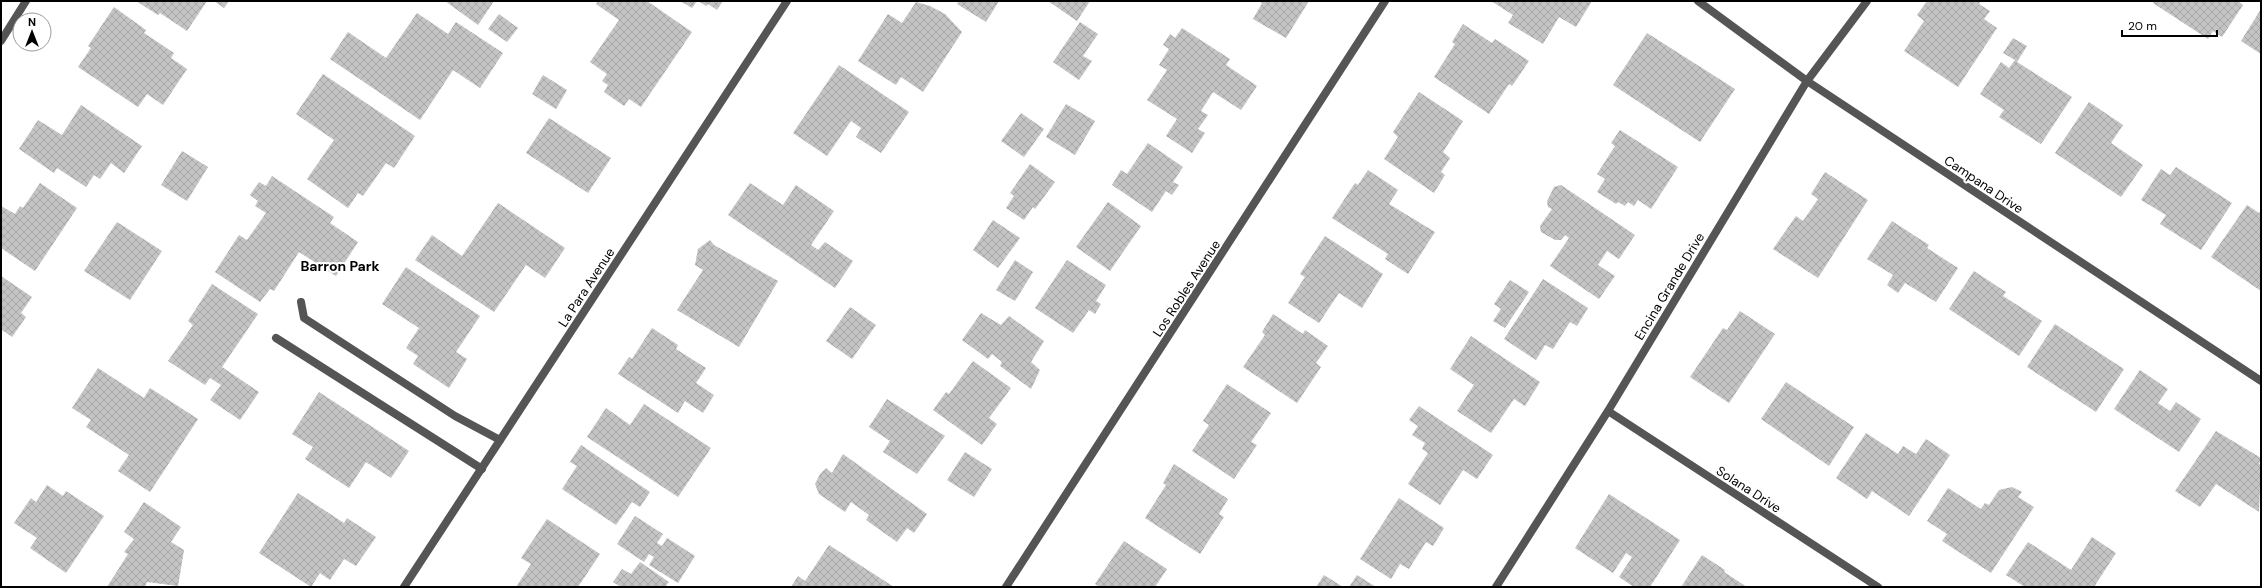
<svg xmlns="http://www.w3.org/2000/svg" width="2262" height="588" font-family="'DM Sans',sans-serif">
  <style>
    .building { fill: url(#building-cross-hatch) }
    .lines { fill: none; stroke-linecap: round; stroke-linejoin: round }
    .service { stroke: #555; stroke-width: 8 }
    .minor { stroke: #555; stroke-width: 8 }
    .labels { text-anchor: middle; stroke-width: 4; stroke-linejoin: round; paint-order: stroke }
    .street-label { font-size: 13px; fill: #000; stroke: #fff }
    .neighbourhood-label { font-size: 14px; font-weight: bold; fill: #000; stroke: #fff }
  </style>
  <defs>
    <pattern id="building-cross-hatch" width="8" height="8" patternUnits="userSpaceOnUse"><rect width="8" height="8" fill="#c4c4c4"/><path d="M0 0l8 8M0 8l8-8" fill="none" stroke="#a7a7a7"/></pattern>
  </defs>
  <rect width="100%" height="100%" fill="#fff"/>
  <path class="building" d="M136 1H207L187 31 160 13 158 15Z
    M214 1H229L224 8Z
    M445 1H494L478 25Z
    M598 1H647L692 32 641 107 629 99 624 106 604 92 608 85 602 81 607 74 590 62 619 20 596 4Z
    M680 1H697L692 8Z
    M698 1H723L717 10 708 4 706 6Z
    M959 1H999L986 22 957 4Z
    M1048 1H1090L1077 21Z
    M1259 1H1309L1286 38 1253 19 1262 3Z
    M1491 1H1592L1576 27 1559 17 1543 44 1508 23 1513 15Z
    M1927 1H1981L1979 4 1990 11 1984 19 1997 28 1958 87 1904 51 1924 21 1917 15Z
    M2154 1H2238L2243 5 2222 37 2213 31 2208 39 2153 3Z
    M916 2 930 6 945 14 962 32 923 92 901 77 896 85 858 61 888 14 902 23Z
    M114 7 146 30 144 33 174 53 171 58 187 69 163 105 147 94 138 107 78 67 91 48 88 46Z
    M2261 9V54L2241 41Z
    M417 13 448 34 456 22 503 53 480 88 453 70 420 120 330 59 348 32 386 58Z
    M499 14 518 28 507 42 488 29Z
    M1080 22 1098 34 1083 56 1092 61 1079 80 1053 62Z
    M1463 24 1492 43 1495 39 1529 61 1512 86 1509 84 1489 114 1434 77 1455 44 1452 42Z
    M1182 28 1230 59 1226 65 1257 86 1241 110 1213 92 1201 111 1208 115 1198 129 1205 133 1192 153 1166 136 1177 119 1147 100 1167 70 1159 65 1169 49 1163 45 1170 34 1175 38Z
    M1647 33 1735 89 1700 142 1613 85Z
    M2013 38 2027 46 2017 62 2072 97 2041 144 1999 117 2004 110 1980 94 2001 62 2009 68 2015 60 2003 53Z
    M839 65 909 112 881 153 856 137 861 128 851 121 827 156 793 133Z
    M323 74 415 136 394 168 386 163 363 196 358 193 348 208 307 179 334 140 296 114Z
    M543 75 567 90 556 109 532 94Z
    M1419 92 1463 121 1443 152 1450 158 1441 172 1445 175 1434 193 1384 159 1398 137 1393 132Z
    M2089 102 2123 125 2111 143 2143 165 2121 197 2055 153Z
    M1066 104 1095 121 1075 155 1046 137Z
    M81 105 142 146 124 173 111 163 100 179 94 175 86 187 57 168 54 173 19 149 38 120 62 135Z
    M1021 113 1044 129 1024 157 1001 141Z
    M549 118 611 158 588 193 526 153Z
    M1620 130 1678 167 1651 209 1638 200 1634 206 1628 202 1625 206 1618 202 1616 204 1597 192 1605 179 1597 174 1615 146 1611 143Z
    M1148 143 1183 167 1173 182 1179 185 1172 195 1166 191 1152 212 1112 185 1121 170 1127 174Z
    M182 151 208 167 187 201 161 185Z
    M1030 164 1055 182 1035 209 1033 207 1024 220 1006 208 1014 196 1010 193Z
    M2176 167 2232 203 2201 250 2160 224 2166 215 2141 200 2161 169 2170 175Z
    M1368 170 1398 190 1389 204 1435 232 1408 274 1385 259 1388 254 1332 218 1355 183 1358 185Z
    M1825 172 1868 200 1818 278 1773 249 1796 216 1803 221 1818 199 1811 194Z
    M272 176 334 217 330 223 358 242 336 276 299 252 274 291 270 289 260 302 215 272 239 235 247 240 266 213 255 206 258 201 250 195 259 182 266 186Z
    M40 183 77 208 35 271 1 248V206L15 214 20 206 23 208Z
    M750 183 783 205 796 185 834 211 811 245 818 250 825 242 853 261 835 288 728 215Z
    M1561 185 1635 235 1619 259 1607 251 1598 265 1615 276 1599 299 1550 266 1569 238 1565 235 1561 240H1555L1541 232 1540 226 1552 209 1548 207 1547 201 1554 187Z
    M1108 202 1141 226 1110 271 1076 247Z
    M498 203 565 248 545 278 526 265 494 312 415 260 432 235 462 256Z
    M2247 205 2259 213 2261 211V291L2211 257Z
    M993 220 1020 238 998 268 973 250Z
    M1892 221 1929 245 1927 248 1958 268 1936 302 1905 283 1898 293 1887 285 1893 275 1867 259Z
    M117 222 162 251 130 300 84 271Z
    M1325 236 1383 274 1362 308 1339 293 1319 323 1288 303 1305 277 1300 274Z
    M710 240 714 245 778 281 739 347 677 310 703 270 695 265 698 249Z
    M1015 260 1033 272 1015 301 996 290Z
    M1067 260 1106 285 1096 301 1101 304 1095 314 1089 310 1073 333 1035 308Z
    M406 267 480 316 456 352 467 359 449 388 413 364 418 356 406 348 419 328 382 304Z
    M1974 271 2006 292 2003 296 2042 321 2019 356 1949 309Z
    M1 276 32 297 21 313 26 317 12 337 2 330 1 331Z
    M1543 279 1588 308 1577 326 1570 322 1553 349 1545 345 1536 360 1504 339Z
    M1510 280 1529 292 1505 328 1493 321 1501 309 1494 304Z
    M212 284 258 314 222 367 259 392 240 420 210 400 221 385 210 378 205 385 168 361 193 325 188 321Z
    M850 307 876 325 852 359 826 341Z
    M1740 311 1775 334 1729 403 1690 377 1723 328 1727 330Z
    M981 313 1001 325 1009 316 1044 341 1031 362 1040 370 1031 389 1000 366 1002 362 992 354 988 359 962 340Z
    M1273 314 1303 334 1305 330 1328 346 1316 363 1321 367 1297 403 1243 367 1265 335 1262 332Z
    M2055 324 2124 369 2096 412 2027 367Z
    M652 328 678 345 676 349 706 368 696 383 714 395 703 413 685 401 678 413 618 374 629 357 632 359Z
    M1471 336 1540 382 1525 406 1514 399 1491 433 1457 411 1474 385 1450 369Z
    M973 361 1011 388 989 418 997 424 982 445 933 410 946 392 949 394Z
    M98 368 144 398 150 388 198 419 150 492 118 471 129 455 86 427 91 420 72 408Z
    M2140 370 2168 389 2158 403 2170 411 2176 402 2201 419 2179 452 2114 409Z
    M1786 382 1854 427 1829 466 1761 419Z
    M1227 384 1271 413 1251 442 1257 445 1234 479 1192 451 1209 425 1203 421Z
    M319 392 409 451 391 478 366 462 349 488 305 459 313 447 292 434Z
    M887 399 945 436 917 474 883 452 890 441 869 427Z
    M644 404 711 448 678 497 587 437 606 408 630 425Z
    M1419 406 1493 455 1477 479 1463 470 1440 505 1408 484 1428 453 1422 449 1425 443 1412 435 1418 426 1409 420Z
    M2216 431 2261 458 2259 464 2261 465 2259 512 2216 484 2200 507 2175 491Z
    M1866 433 1898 454 1903 446 1916 454 1926 439 1950 455 1909 516 1872 491 1867 499 1836 478Z
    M581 445 650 492 640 507 632 502 616 525 562 489 577 466 570 462Z
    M965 452 992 469 974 497 947 480Z
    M843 454 927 514 914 533 907 528 897 542 866 520 869 515 851 502 845 512 819 494 815 484 820 474 826 468 832 473Z
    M1174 464 1228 499 1219 514 1224 517 1200 554 1145 518 1166 485 1163 483Z
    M47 485 63 496 66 491 104 516 66 573 30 548 37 538 14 523 31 498 36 502Z
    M2012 487 2022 492 2018 497 2034 507 1991 573 1942 541 1947 534 1927 521 1948 488 1981 509 1985 503 1989 505 1999 490Z
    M298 493 344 523 347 518 376 537 356 566 344 559 330 580 320 573 311 587 259 553Z
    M1609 494 1680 540 1650 587H1634L1619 577 1632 557 1626 553 1613 573 1575 548Z
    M1399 498 1444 528 1433 546 1426 542 1409 569 1400 564 1391 579 1360 559Z
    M144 502 181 527 171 542 184 550 178 586 147 582 145 587H107L128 554 124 552 134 539 124 532Z
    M635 516 663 534 657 543 662 546 667 538 695 556 678 583 649 565 654 557 649 554 644 562 617 544Z
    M547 519 600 554 578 587H516L531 564 521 558Z
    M2092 537 2116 553 2094 587H2025L2006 575 2028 542 2071 570Z
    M1124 541 1167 569 1155 587H1100L1095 584Z
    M829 545 894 587H791L798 576 805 581Z
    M1702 555 1725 570 1724 572 1747 587H1681Z
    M640 562 669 582 665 587H621L613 582 622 569 631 574Z
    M1324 575 1343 587H1316Z
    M1357 575 1376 587H1349Z"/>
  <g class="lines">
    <path class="service" d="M301 302 304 318 455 416 500 440
      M276 338 482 469"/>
    <path class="minor" d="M1698 1 1807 81 2261 381
      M1 41 26 1
      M1608 411 1878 587
      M404 587 787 1
      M1006 587 1385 1
      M1496 587 1608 411 1807 81 1867 1"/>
  </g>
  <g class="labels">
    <g class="street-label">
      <text transform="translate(1984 184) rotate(34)" y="5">Campana Drive</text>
      <text transform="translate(1669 286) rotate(-59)" y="5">Encina Grande Drive</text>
      <text transform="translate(586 287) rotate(-57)" y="5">La Para Avenue</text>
      <text transform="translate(1186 288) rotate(-57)" y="5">Los Robles Avenue</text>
      <text transform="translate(1749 489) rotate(33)" y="5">Solana Drive</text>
    </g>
    <g class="neighbourhood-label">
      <text x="340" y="271">Barron Park</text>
    </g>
  </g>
  <rect width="2262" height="588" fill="none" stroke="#000000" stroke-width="4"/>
  <g transform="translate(32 32)"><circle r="19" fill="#ffffff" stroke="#999999"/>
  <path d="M0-3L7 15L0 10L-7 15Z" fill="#000000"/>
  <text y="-6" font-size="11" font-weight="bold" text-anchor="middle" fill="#000000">N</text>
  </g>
  <path d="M2122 30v6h95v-6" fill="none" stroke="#000000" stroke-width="2"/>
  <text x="2128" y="30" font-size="12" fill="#000000" stroke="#ffffff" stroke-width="3" paint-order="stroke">20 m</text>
</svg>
